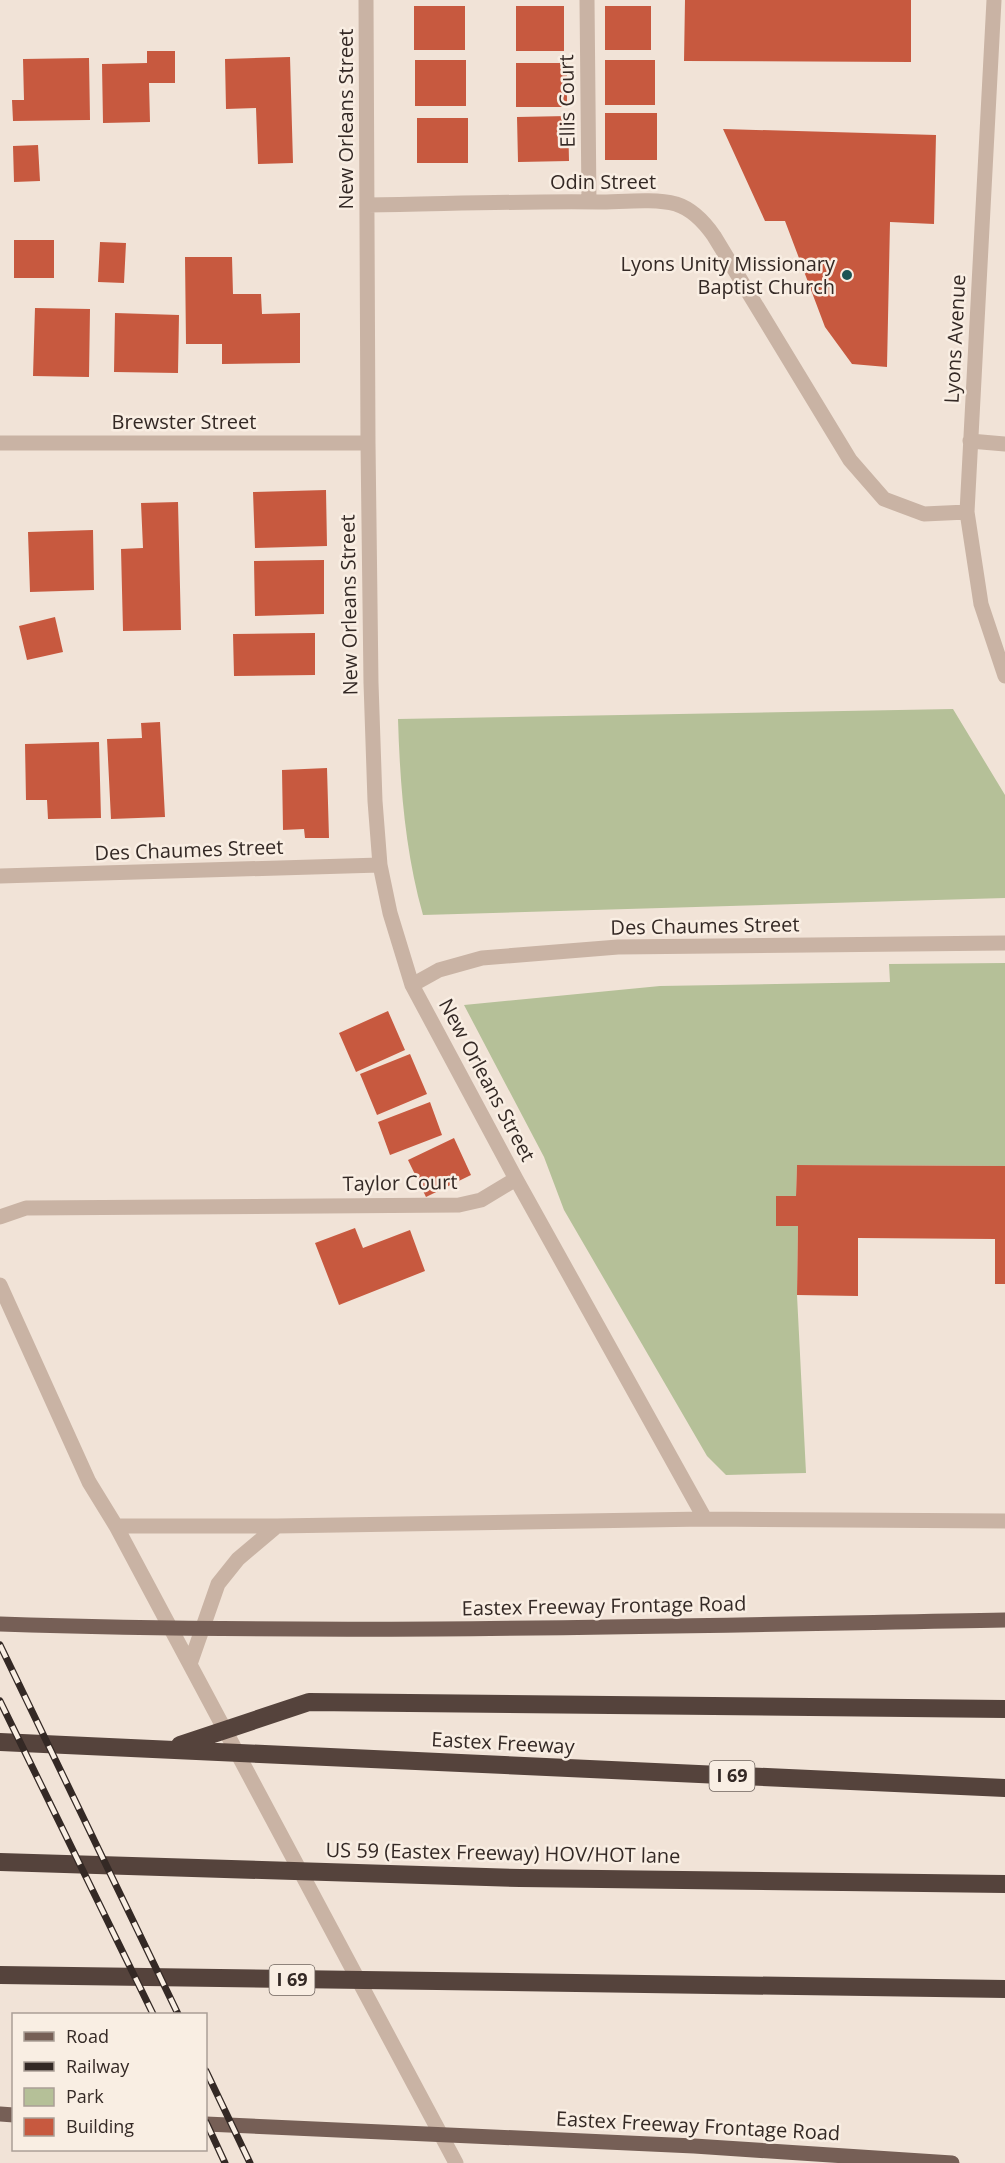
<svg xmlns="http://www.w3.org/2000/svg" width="1005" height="2163" font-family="'Open Sans',sans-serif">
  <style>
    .green { fill: #b5c098 }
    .building { fill: #c7593f }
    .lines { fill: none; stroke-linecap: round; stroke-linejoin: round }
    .minor { stroke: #c9b3a4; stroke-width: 15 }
    .major { stroke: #765f56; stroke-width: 15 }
    .highway { stroke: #55433c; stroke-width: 18 }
    .rail-casing { stroke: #342925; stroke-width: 7 }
    .rail { stroke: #f9eee3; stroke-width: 4.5; stroke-dasharray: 14; stroke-linecap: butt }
    .poi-dot { fill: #1b5555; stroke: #f9eee3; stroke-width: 2 }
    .labels { text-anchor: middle; stroke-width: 5; stroke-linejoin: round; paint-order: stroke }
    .shield { fill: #f9eee3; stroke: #6f645e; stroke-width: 1.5 }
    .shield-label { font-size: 18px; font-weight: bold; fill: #342925 }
    .street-label { font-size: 20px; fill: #342925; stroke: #f9eee3 }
    .poi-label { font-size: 20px; fill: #342925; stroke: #f9eee3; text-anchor: end }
  </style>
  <rect width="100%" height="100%" fill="#f1e3d7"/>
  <path class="green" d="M953 709 1005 795V898L423 915C405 851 400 785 398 719Z
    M1005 963V1166L797 1165 796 1196H776V1226H798L797 1295 806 1473 726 1475 707 1456 564 1210 544 1157 464 1005 660 986 890 982 889 964Z"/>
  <path class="building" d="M685 0H911V62L684 61Z
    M414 6H465V50H414Z
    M516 6H564V51H516Z
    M605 6H651V50H605Z
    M147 51H175V83H149L150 122 103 123 102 64 147 63Z
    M290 57 293 163 258 164 256 108 226 109 225 59Z
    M89 58 90 120 13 121 12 100H24L23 59Z
    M415 60H466V106H415Z
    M605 60H655V105H605Z
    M516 63H567V107H516Z
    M605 113H657V160H605Z
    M568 116 569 161 518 162 517 117Z
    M417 118H468V163H417Z
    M723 129 936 135 934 224 890 222 887 367 852 364 825 327 785 221H765Z
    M38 145 40 181 14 182 13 146Z
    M14 240H54V278H14Z
    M100 242 126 243 124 283 98 282Z
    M185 257H232L233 294H261L262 314 300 313V363L222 364V344H186Z
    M35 308 90 309 89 377 33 376Z
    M115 313 179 315 178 373 114 372Z
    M326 490 327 546 255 548 253 492Z
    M178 502 181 630 123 631 121 549 143 548 141 503Z
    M93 530 94 590 30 592 28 532Z
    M324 560V614L255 616 254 561Z
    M55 617 63 652 27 660 19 626Z
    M315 633V675L234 676 233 634Z
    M160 722 165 817 111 819 107 739 142 738 141 723Z
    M99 742 101 818 48 819 47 800H26L25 744Z
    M327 768 329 838H305L304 829 283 830 282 770Z
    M388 1011 405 1050 356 1072 339 1033Z
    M410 1054 427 1094 377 1115 360 1074Z
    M430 1102 442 1135 390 1155 378 1122Z
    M454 1138 471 1175 426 1197 408 1160Z
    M797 1165 1005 1166V1284H995V1239L858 1238V1296L797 1295 798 1226H776V1196H796Z
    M355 1228 363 1248 410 1230 425 1271 339 1305 315 1243Z"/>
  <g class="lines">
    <path class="minor" d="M366 0 368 443 371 683 375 801 380 865 390 913 412 985 516 1179 705 1519
      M587 0 589 202
      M994 0 967 512 981 604 1005 676
      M368 205C444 204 521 201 598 202 621 202 654 198 676 204 692 209 705 223 714 236L850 460 884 499 924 514 967 512
      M970 441 1005 444
      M0 443H368
      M0 876 380 865
      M412 985 439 970 482 958 618 947 1005 943
      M0 1217 26 1208 459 1205 481 1200 516 1179
      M0 1285 89 1482 116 1526 456 2163
      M116 1526H277L705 1519 1005 1521
      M190 1664 218 1584 238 1559 277 1526"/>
    <path class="major" d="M0 1624C335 1635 670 1626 1005 1620
      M0 2114 14 2115
      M206 2124 694 2146 952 2163"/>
    <path class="highway" d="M0 1742 1005 1788
      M180 1745 309 1702 1005 1709
      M0 1862 520 1878 1005 1884
      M0 1975 1005 1989"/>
    <defs>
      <path id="rail" d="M0 1645 178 2014
        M0 1701 153 2014
        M206 2071 250 2163
        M206 2122 225 2163"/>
    </defs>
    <use href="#rail" class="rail-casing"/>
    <use href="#rail" class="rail"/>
  </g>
  <circle class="poi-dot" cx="847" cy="275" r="6"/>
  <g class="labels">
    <g class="shield">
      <rect x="709.5" y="1761" width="45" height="30" rx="4.5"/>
      <rect x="269.5" y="1965" width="45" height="30" rx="4.5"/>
    </g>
    <g class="shield-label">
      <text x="732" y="1782">I 69</text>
      <text x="292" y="1986">I 69</text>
    </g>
    <g class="street-label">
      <text transform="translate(567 101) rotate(-91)" y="7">Ellis Court</text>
      <text transform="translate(346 119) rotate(-90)" y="7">New Orleans Street</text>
      <text x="603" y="189">Odin Street</text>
      <text transform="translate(955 339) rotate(-87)" y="7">Lyons Avenue</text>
      <text x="184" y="429">Brewster Street</text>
      <text transform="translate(349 605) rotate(-91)" y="7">New Orleans Street</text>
      <text transform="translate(189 850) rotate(-2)" y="7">Des Chaumes Street</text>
      <text transform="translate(705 926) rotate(-1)" y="7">Des Chaumes Street</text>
      <text transform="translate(487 1080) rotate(62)" y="7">New Orleans Street</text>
      <text transform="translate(400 1183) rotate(-1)" y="7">Taylor Court</text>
      <text transform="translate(604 1606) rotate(-1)" y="7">Eastex Freeway Frontage Road</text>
      <text transform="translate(503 1743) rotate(3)" y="7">Eastex Freeway</text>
      <text transform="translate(503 1853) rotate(1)" y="7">US 59 (Eastex Freeway) HOV/HOT lane</text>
      <text transform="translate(698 2126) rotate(3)" y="7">Eastex Freeway Frontage Road</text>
    </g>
    <g class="poi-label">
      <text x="835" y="271">Lyons Unity Missionary<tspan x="835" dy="23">Baptist Church</tspan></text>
    </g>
  </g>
  <rect x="12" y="2013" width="195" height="138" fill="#f9eee3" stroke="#aa9f97" stroke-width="1.5"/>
  <rect x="24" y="2032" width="30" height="9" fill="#765f56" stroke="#aa9f97" stroke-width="1.5"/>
  <text x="66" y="2043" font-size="18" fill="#342925">Road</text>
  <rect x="24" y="2062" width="30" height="9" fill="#342925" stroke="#aa9f97" stroke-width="1.5"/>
  <text x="66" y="2073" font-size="18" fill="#342925">Railway</text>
  <rect x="24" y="2088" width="30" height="18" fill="#b5c098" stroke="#aa9f97" stroke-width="1.5"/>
  <text x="66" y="2103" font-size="18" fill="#342925">Park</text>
  <rect x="24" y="2118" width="30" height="18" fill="#c7593f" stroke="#aa9f97" stroke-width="1.5"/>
  <text x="66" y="2133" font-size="18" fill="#342925">Building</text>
</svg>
